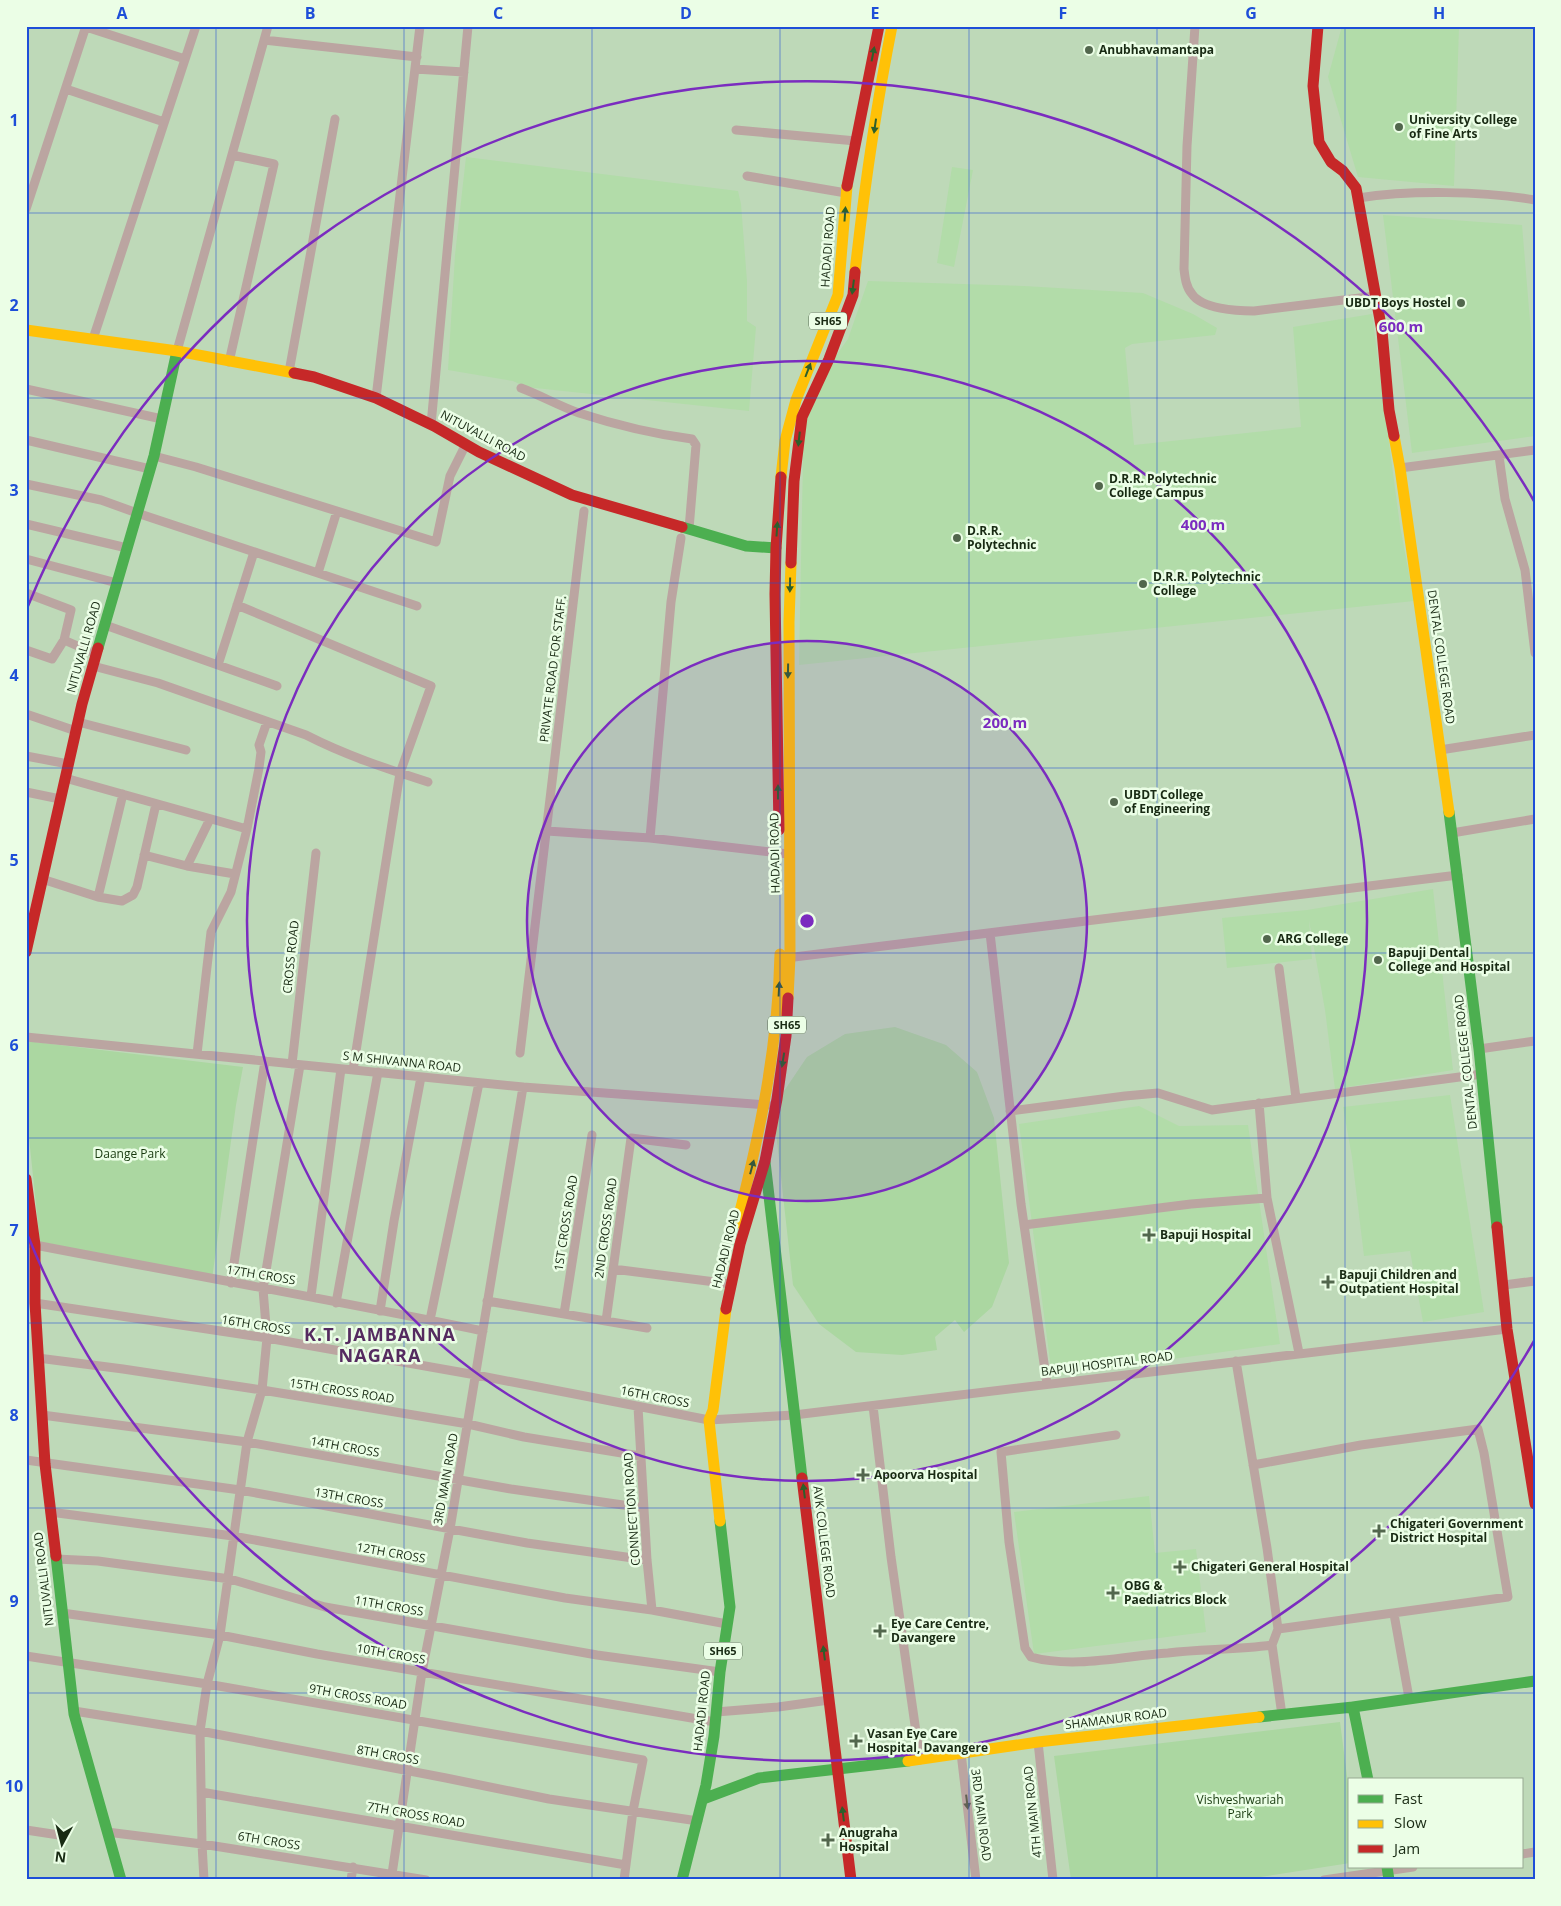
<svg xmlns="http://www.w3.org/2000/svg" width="1561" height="1906" font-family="'Open Sans',sans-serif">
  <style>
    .built { fill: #b2dca9 }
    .green { fill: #abd7a1 }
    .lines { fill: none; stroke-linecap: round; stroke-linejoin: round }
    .street { stroke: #bba5a1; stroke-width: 9 }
    .fast { stroke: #4caf50; stroke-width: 11 }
    .slow { stroke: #ffc107; stroke-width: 11 }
    .jam { stroke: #c62828; stroke-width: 11 }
    .oneway { fill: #2d5f2b }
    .oneway2 { fill: #616153 }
    .grid { fill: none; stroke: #1d4ed8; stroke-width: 1; stroke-opacity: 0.55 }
    .ring { fill: none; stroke: #7b2cbf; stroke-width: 2.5 }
    .poi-dot { fill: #52674d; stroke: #ebfee6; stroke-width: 2 }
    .labels { text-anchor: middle; stroke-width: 5; stroke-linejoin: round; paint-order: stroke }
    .shield { fill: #ebfee6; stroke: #576a52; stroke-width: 1 }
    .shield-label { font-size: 11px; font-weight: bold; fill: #182a13 }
    .poi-label { font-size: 12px; font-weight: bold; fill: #182a13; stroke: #ebfee6; text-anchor: start }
    .street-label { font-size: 12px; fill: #182a13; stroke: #ebfee6 }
    .park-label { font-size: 12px; fill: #16380d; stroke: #ebfee6 }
    .district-label { font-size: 18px; font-weight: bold; letter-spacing: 1px; fill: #552b60; stroke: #ebfee6 }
    .centre { fill: #7b2cbf; stroke: #ebfee6; stroke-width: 2.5 }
    .ring-label { font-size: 15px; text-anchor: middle; font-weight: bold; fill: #7b2cbf; stroke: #ebfee6; stroke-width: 5; stroke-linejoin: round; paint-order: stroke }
    .neatline { fill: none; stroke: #1d4ed8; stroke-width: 2 }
    .grid-label { font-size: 16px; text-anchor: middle; font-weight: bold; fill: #1d4ed8 }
  </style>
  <rect width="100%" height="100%" fill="#bed9b8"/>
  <path class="built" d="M1342 26H1459L1454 186 1358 177 1328 77Z
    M466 157 738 191 741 204 747 281V321L756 327 749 411 526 387 513 381 448 370 455 255Z
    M952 167 973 170 954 267 937 263Z
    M1383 215 1522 225 1535 381V436L1412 453Z
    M868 281 1024 286 1143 293 1193 314 1217 328 1215 335 1132 344 1125 348 1134 445 1301 427 1293 327 1372 314 1400 526 1414 601 799 665 804 408 819 379 848 339Z
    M1433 889 1453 1070 1335 1089 1325 1010 1309 920 1312 959 1227 968 1222 918 1307 910Z
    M1450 1095 1484 1312 1423 1322 1410 1251 1364 1256 1352 1157 1343 1107Z
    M1139 1106 1179 1126 1248 1125 1280 1344 1052 1376 1019 1124Z
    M1149 1496 1155 1553 1196 1549 1206 1632 1034 1654 1014 1512Z"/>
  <path class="green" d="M895 1027 946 1045 977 1072 994 1118 1009 1263 992 1307 964 1332 955 1320 935 1337 937 1350 902 1355 856 1352 819 1324 793 1285 776 1132 784 1091 807 1057 845 1034Z
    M26 1041 243 1067 236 1105 212 1279 40 1242 27 1119Z
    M1340 1722 1350 1799V1863L1241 1880H1071L1054 1756Z"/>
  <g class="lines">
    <path class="street" d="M1195 26 1187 146 1184 269C1185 278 1186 287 1192 294 1202 309 1237 311 1254 311L1376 296
      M86 27 185 59
      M264 40 417 57
      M415 69 464 72
      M66 89 164 122
      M736 130 856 141
      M747 176 846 193
      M1358 198C1410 190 1482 191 1535 200
      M26 209 86 26
      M93 339 196 26
      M177 351 268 26
      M229 362 274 164 232 155
      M289 372 335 119
      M521 388C540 395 559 406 579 413 616 425 653 434 692 439L696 445 689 529
      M26 389 162 419
      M376 398 420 26
      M431 425 468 26
      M26 440 150 469
      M154 456 196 467 436 542 450 476 466 444
      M1499 456 1505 499 1525 570 1535 653
      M1400 468 1535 450
      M26 484 101 500 137 513 417 606
      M26 524 127 548
      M26 559 117 583
      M318 573 337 511
      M26 593 71 610 64 640 96 654
      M237 605 431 686 400 773 353 1070
      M105 625 277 686
      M26 650 52 659 64 640
      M218 665 254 552
      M93 666 158 683 306 735C345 755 387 769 428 782
      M26 714 76 731
      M78 722 186 750
      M1440 750 1535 735
      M26 756 68 764
      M65 778 247 829 231 892 211 932 197 1054
      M26 792 60 799
      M247 829 259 768 261 752 259 745 267 722
      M547 831 650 838 788 854
      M1452 833 1535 819
      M650 838 671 602 681 538
      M144 855 187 866 235 874
      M187 866 210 819
      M42 879 98 897 122 901 133 895 137 887 156 804
      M98 897 123 794
      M990 933 1021 1204 1047 1384
      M786 958 1458 875
      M1279 968 1296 1098
      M26 1037 523 1087 768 1105
      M1479 1049 1535 1041
      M520 1053 584 511
      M292 1064 316 853
      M1259 1103 1267 1198 1299 1353
      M1010 1111 1125 1096 1158 1093 1212 1110 1482 1074
      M1024 1225 1191 1204 1267 1198
      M26 1242 35 1245C185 1274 334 1300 483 1331
      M613 1269 731 1284
      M231 1283 265 1061
      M1504 1285 1535 1281
      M311 1296 341 1069
      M487 1301 647 1328
      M35 1303 267 1338 476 1375 709 1420 794 1415 1507 1329
      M336 1303 378 1072
      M380 1311 394 1221 421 1077
      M564 1314 592 1135
      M430 1320 479 1083
      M606 1321 631 1138 686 1145
      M38 1358 123 1369 262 1390 468 1424 524 1437 640 1456
      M1236 1361 1267 1548 1278 1629
      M873 1406 891 1557 920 1760
      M638 1407 647 1560 652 1610
      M42 1415 247 1442 511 1489 644 1508
      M1116 1435 1001 1452 1009 1542 1025 1648 1031 1657C1074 1669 1124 1656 1168 1653 1203 1649 1237 1650 1272 1645L1282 1715
      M26 1460 240 1490 527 1543 647 1560
      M1253 1465 1361 1445 1478 1429 1484 1453 1508 1597 1278 1629 1272 1645
      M50 1512 233 1536 565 1598 652 1610 727 1624
      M56 1559 98 1561 230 1579 325 1607 597 1655 720 1672
      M62 1613 220 1635 317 1654 715 1722
      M1394 1614 1409 1698
      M26 1656 207 1684 643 1760 633 1811 624 1880
      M74 1711 200 1731 446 1778 549 1799 698 1821
      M716 1712 778 1707 829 1700
      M1038 1742 1053 1880
      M961 1753 976 1880
      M201 1792 626 1865
      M26 1830 59 1835
      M107 1832 202 1844 426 1880
      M1522 1854 1535 1852
      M392 1874 422 1672 450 1529 523 1087
      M204 1880 202 1844 200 1731 207 1684 220 1635 247 1442 262 1390 267 1338 263 1289 300 1065
      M351 1880 353 1867
      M1324 1880 1413 1867"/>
    <path class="fast" d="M682 527 746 546 776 548
      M98 648 154 456 177 351
      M1449 812 1479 1049 1497 1227
      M765 1162 802 1478
      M56 1556 74 1714 121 1880
      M1353 1707 1368 1780
      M1259 1717 1353 1707 1535 1681
      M703 1799 759 1778 908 1761
      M1387 1867 1389 1880
      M682 1880 706 1785 714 1736 720 1672 730 1607 720 1521"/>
    <path class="slow" d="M855 272C864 190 876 107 892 26
      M26 330 177 351 294 373
      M1394 436 1400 468 1449 812
      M781 477 785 441 796 400 838 295 847 186
      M788 998 790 957 789 622 791 563
      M737 1223C760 1134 778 1046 780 954
      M720 1521 709 1420 713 1410 726 1309
      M908 1761 1038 1742 1259 1717"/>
    <path class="jam" d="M1318 26 1313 86 1319 142 1331 162 1343 171 1356 188 1382 331 1389 410 1394 436
      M847 186 879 26
      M294 373 314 377 376 398 434 426 479 452 572 495 682 527
      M791 563 794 481 802 417 829 359 853 295 855 272
      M779 830 775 594 776 548 781 477
      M26 952 82 704 98 648
      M26 1179 35 1245V1303L45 1464 56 1556
      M1497 1227 1507 1329 1535 1504
      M726 1309 740 1244 765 1161 777 1099 786 1036 788 998
      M802 1478 851 1880"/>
  </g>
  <defs><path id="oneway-solid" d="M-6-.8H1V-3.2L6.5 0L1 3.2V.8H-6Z" transform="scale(1.25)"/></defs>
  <g class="oneway">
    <use href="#oneway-solid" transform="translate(873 54) rotate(-79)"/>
    <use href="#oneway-solid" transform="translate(875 126) rotate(98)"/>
    <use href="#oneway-solid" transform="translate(845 214) rotate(-86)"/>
    <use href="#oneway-solid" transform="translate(853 287) rotate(97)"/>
    <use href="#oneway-solid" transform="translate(808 370) rotate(-69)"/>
    <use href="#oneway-solid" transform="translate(799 439) rotate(96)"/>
    <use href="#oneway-solid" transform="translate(777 529) rotate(-86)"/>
    <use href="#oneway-solid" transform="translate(790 585) rotate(91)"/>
    <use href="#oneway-solid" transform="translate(788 671) rotate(91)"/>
    <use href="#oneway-solid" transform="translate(778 792) rotate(-90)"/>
    <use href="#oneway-solid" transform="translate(779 989) rotate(-87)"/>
    <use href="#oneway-solid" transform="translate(783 1060) rotate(99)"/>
    <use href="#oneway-solid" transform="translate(752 1167) rotate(-75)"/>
    <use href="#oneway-solid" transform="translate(804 1491) rotate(-97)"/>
    <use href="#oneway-solid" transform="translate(824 1653) rotate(-97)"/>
    <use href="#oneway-solid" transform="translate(843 1814) rotate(-97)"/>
  </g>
  <use class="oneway2" href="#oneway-solid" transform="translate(967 1802) rotate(83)"/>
  <path class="grid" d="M216 26V1880M404 26V1880M592 26V1880M780 26V1880M969 26V1880M1157 26V1880M1345 26V1880M26 213H1535M26 398H1535M26 583H1535M26 768H1535M26 953H1535M26 1138H1535M26 1323H1535M26 1508H1535M26 1693H1535"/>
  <circle cx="807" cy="921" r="280" fill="#7b2cbf" fill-opacity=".12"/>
  <g class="ring">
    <circle cx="807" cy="921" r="280"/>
    <circle cx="807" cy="921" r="560"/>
    <path d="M1534 1341A840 840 0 0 1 28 1236M28 606A840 840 0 0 1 1534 501"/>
  </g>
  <g class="poi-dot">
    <circle cx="1089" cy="50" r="5"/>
    <circle cx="1399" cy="127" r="5"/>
    <circle cx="1461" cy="303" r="5"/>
    <circle cx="1099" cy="486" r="5"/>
    <circle cx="957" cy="538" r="5"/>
    <circle cx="1143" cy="584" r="5"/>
    <circle cx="1114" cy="802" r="5"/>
    <circle cx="1267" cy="939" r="5"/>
    <circle cx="1378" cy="960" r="5"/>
    <path d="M1146.5 1227.5h5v5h5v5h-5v5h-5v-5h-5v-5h5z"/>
    <path d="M1325.5 1274.5h5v5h5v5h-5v5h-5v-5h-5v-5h5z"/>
    <path d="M860.5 1467.5h5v5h5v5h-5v5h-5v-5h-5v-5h5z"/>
    <path d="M1376.5 1523.5h5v5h5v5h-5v5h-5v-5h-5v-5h5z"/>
    <path d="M1177.5 1559.5h5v5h5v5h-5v5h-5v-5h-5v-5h5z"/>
    <path d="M1110.5 1585.5h5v5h5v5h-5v5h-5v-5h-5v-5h5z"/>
    <path d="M877.5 1623.5h5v5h5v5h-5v5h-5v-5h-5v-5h5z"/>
    <path d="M853.5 1733.5h5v5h5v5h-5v5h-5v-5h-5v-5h5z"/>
    <path d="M825.5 1832.5h5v5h5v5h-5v5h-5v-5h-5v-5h5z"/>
  </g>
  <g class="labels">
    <g class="shield">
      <rect x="809" y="312.5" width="38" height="17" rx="4"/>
      <rect x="768" y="1016.5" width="38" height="17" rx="4"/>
      <rect x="704" y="1642.5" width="38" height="17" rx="4"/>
    </g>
    <g class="shield-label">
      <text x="828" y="325">SH65</text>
      <text x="787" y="1029">SH65</text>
      <text x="723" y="1655">SH65</text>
    </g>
    <g class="poi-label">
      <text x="1099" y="54">Anubhavamantapa</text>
      <text x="1409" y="124">University College<tspan x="1409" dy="14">of Fine Arts</tspan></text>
      <text x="1451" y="307" text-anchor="end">UBDT Boys Hostel</text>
      <text x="1109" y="483">D.R.R. Polytechnic<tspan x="1109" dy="14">College Campus</tspan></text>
      <text x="967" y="535">D.R.R.<tspan x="967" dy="14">Polytechnic</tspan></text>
      <text x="1153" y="581">D.R.R. Polytechnic<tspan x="1153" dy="14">College</tspan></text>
      <text x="1124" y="799">UBDT College<tspan x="1124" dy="14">of Engineering</tspan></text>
      <text x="1277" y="943">ARG College</text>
      <text x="1388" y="957">Bapuji Dental<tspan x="1388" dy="14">College and Hospital</tspan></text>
      <text x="1160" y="1239">Bapuji Hospital</text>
      <text x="1339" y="1279">Bapuji Children and<tspan x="1339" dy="14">Outpatient Hospital</tspan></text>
      <text x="874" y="1479">Apoorva Hospital</text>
      <text x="1390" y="1528">Chigateri Government<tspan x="1390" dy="14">District Hospital</tspan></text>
      <text x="1191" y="1571">Chigateri General Hospital</text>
      <text x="1124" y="1590">OBG &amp;<tspan x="1124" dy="14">Paediatrics Block</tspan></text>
      <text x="891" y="1628">Eye Care Centre,<tspan x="891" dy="14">Davangere</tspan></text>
      <text x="867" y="1738">Vasan Eye Care<tspan x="867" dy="14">Hospital, Davangere</tspan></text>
      <text x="839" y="1837">Anugraha<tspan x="839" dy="14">Hospital</tspan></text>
    </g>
    <g class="street-label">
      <text transform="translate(828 247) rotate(-86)" y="4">HADADI ROAD</text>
      <text transform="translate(483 436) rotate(28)" y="4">NITUVALLI ROAD</text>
      <text transform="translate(84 647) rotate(-74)" y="4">NITUVALLI ROAD</text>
      <text transform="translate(1441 657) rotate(82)" y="4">DENTAL COLLEGE ROAD</text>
      <text transform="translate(553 669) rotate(-83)" y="4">PRIVATE ROAD FOR STAFF.</text>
      <text transform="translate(775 853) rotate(-91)" y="4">HADADI ROAD</text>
      <text transform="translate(291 957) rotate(-84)" y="4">CROSS ROAD</text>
      <text transform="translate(402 1062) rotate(6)" y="4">S M SHIVANNA ROAD</text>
      <text transform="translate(1466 1062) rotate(-96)" y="4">DENTAL COLLEGE ROAD</text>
      <text transform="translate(566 1223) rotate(-81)" y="4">1ST CROSS ROAD</text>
      <text transform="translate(606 1228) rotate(-82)" y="4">2ND CROSS ROAD</text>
      <text transform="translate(726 1249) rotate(-76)" y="4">HADADI ROAD</text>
      <text transform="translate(261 1275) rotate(9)" y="4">17TH CROSS</text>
      <text transform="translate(256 1325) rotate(9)" y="4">16TH CROSS</text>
      <text transform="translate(1107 1364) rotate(-7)" y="4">BAPUJI HOSPITAL ROAD</text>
      <text transform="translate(342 1391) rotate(9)" y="4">15TH CROSS ROAD</text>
      <text transform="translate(655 1397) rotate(11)" y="4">16TH CROSS</text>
      <text transform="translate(345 1447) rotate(10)" y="4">14TH CROSS</text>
      <text transform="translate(446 1479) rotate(-80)" y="4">3RD MAIN ROAD</text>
      <text transform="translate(349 1498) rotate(10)" y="4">13TH CROSS</text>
      <text transform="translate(632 1509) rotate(-94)" y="4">CONNECTION ROAD</text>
      <text transform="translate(824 1542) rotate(83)" y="4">AVK COLLEGE ROAD</text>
      <text transform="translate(391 1553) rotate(10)" y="4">12TH CROSS</text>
      <text transform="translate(44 1579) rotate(-97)" y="4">NITUVALLI ROAD</text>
      <text transform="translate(389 1606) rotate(10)" y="4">11TH CROSS</text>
      <text transform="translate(391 1654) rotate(10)" y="4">10TH CROSS</text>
      <text transform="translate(358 1697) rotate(10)" y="4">9TH CROSS ROAD</text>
      <text transform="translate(702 1711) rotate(-84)" y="4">HADADI ROAD</text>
      <text transform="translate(1116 1719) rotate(-7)" y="4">SHAMANUR ROAD</text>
      <text transform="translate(388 1755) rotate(10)" y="4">8TH CROSS</text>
      <text transform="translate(1033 1812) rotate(-96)" y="4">4TH MAIN ROAD</text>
      <text transform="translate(416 1815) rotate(10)" y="4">7TH CROSS ROAD</text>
      <text transform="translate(981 1815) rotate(83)" y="4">3RD MAIN ROAD</text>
      <text transform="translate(269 1841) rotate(9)" y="4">6TH CROSS</text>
    </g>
    <g class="park-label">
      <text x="130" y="1158">Daange Park</text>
      <text x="1240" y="1804">Vishveshwariah<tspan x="1240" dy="14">Park</tspan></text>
    </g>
    <g class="district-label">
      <text x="380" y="1341">K.T. JAMBANNA<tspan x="380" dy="21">NAGARA</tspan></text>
    </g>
  </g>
  <circle cx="807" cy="921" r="8" class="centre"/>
  <g class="ring-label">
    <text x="1401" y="332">600 m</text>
    <text x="1203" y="530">400 m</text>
    <text x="1005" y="728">200 m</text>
  </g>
  <rect width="1561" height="1906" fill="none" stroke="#ebfee6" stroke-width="55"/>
  <rect x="1348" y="1778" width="175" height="90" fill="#ebfee6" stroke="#97a992"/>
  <rect x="1358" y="1795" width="25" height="8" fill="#4caf50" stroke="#97a992"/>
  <text x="1394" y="1804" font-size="15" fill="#182a13">Fast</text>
  <rect x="1358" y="1820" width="25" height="8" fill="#ffc107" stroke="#97a992"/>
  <text x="1394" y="1828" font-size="15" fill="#182a13">Slow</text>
  <rect x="1358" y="1845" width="25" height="8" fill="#c62828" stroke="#97a992"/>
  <text x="1394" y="1854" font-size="15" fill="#182a13">Jam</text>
  <g transform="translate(62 1844) rotate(187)" stroke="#ebfee6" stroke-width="4" paint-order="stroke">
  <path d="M0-4L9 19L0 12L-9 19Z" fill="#182a13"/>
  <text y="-8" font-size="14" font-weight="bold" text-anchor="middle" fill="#182a13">N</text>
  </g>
  <rect x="28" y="28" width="1506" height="1850" class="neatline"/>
  <g class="grid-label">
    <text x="122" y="19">A</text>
    <text x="310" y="19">B</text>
    <text x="498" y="19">C</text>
    <text x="686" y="19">D</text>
    <text x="875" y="19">E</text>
    <text x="1063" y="19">F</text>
    <text x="1251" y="19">G</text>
    <text x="1439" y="19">H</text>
    <text x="14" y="126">1</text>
    <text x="14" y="311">2</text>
    <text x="14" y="496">3</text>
    <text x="14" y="681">4</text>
    <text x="14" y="866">5</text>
    <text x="14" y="1051">6</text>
    <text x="14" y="1236">7</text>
    <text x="14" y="1421">8</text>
    <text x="14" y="1607">9</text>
    <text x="14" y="1792">10</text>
  </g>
</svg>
